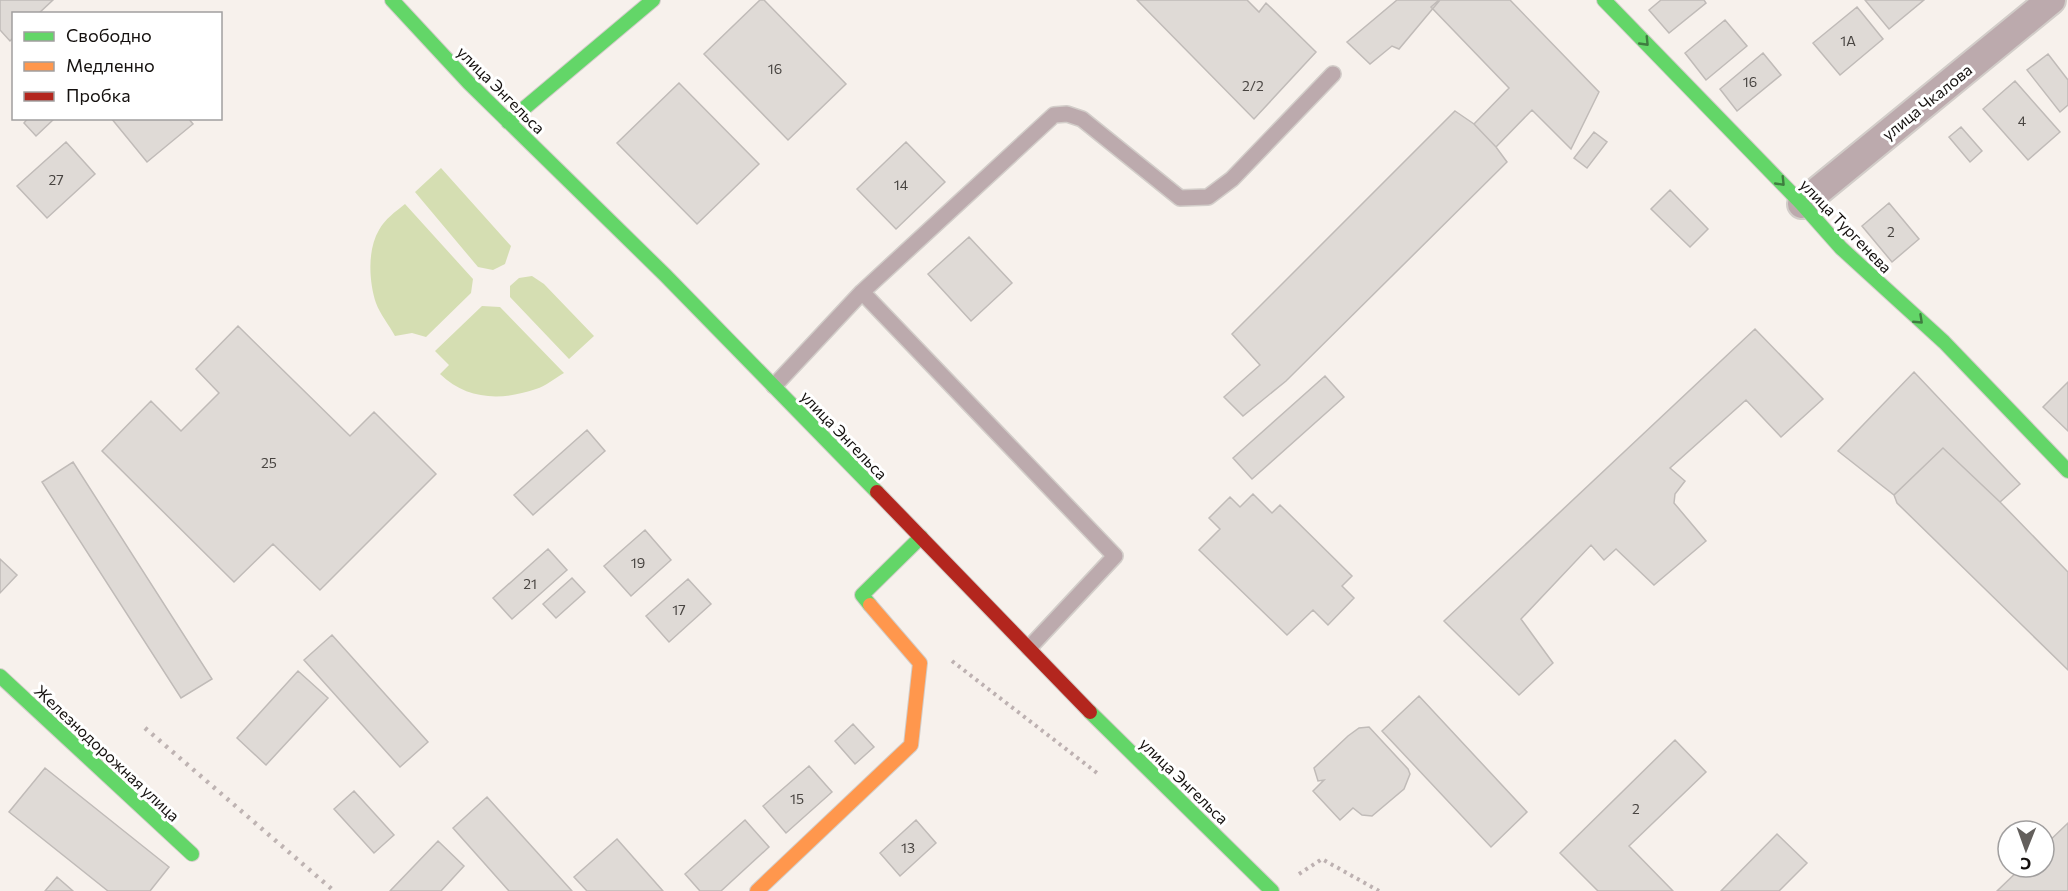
<svg xmlns="http://www.w3.org/2000/svg" width="2068" height="891" font-family="Commissioner,sans-serif">
  <style>
    .green { fill: #d5deb2 }
    .building { fill: #dfdad6; stroke: #c0bbb8; stroke-width: 1.5 }
    .lines { fill: none; stroke-linecap: round; stroke-linejoin: round }
    .lane-casing { stroke: #d2cdc9; stroke-width: 18 }
    .street-casing { stroke: #d2cdc9; stroke-width: 32 }
    .fast-casing { stroke: #d2cdc9; stroke-width: 16 }
    .slow-casing { stroke: #d2cdc9; stroke-width: 16 }
    .jam-casing { stroke: #d2cdc9; stroke-width: 16 }
    .path { stroke: #bdb1b1; stroke-width: 4; stroke-dasharray: 3 4.5; stroke-linecap: butt }
    .lane { stroke: #bcaaad; stroke-width: 15 }
    .street { stroke: #bcaaad; stroke-width: 28 }
    .fast { stroke: #63d668; stroke-width: 14 }
    .slow { stroke: #ff974d; stroke-width: 14 }
    .jam { stroke: #b3261e; stroke-width: 14 }
    .rail { stroke: #beb3b2; stroke-width: 4.5; stroke-dasharray: 3 6; stroke-linecap: butt }
    .oneway { stroke: #3f7d40 }
    .labels { text-anchor: middle; stroke-width: 6; stroke-linejoin: round; paint-order: stroke }
    .number-label { font-size: 14px; fill: #484441 }
    .street-label { font-size: 16px; fill: #14100e; stroke: #fff }
  </style>
  <rect width="100%" height="100%" fill="#f7f1ec"/>
  <path class="green" d="M441 168 511 246 505 264 493 270 478 267 415 192Z
    M405 204 473 279 471 293 426 337 412 333 395 336C389 325 380 314 376 303 369 282 367 250 379 230 385 219 395 212 405 204Z
    M532 276 544 284 594 336 569 359 510 297V286L519 278Z
    M482 306 500 307 564 373C555 378 546 386 536 389 501 401 467 400 440 374L449 365 435 351Z"/>
  <path class="building" d="M0 0H53L38 14H14V37L10 41 0 30Z
    M760 0H764L846 84 788 140 704 54Z
    M1137 0H1247L1259 12 1266 3 1316 52 1254 119Z
    M1397 0H1440L1399 49 1392 46 1370 64 1347 42Z
    M1439 0H1510L1599 92 1571 149 1532 110 1496 147 1474 124 1509 88 1431 7Z
    M1661 0H1704L1706 3 1669 33 1649 10Z
    M1865 0H1924L1889 29Z
    M1857 7 1883 39 1840 75 1813 43Z
    M1725 20 1747 46 1706 80 1685 53Z
    M1763 53 1781 75 1737 111 1720 89Z
    M2048 54 2068 80V105L2060 112 2027 70Z
    M2015 81 2060 132 2028 160 1983 109Z
    M679 83 759 164 697 224 617 143Z
    M1455 111 1474 124 1496 147 1507 162 1286 381 1243 416 1224 397 1260 365 1232 334Z
    M28 118H55L36 136 24 123Z
    M111 118H188L193 124 147 162Z
    M1961 127 1982 151 1970 162 1949 137Z
    M1594 132 1607 142 1587 168 1574 158Z
    M66 142 95 174 47 218 17 186Z
    M906 142 945 182 896 229 857 189Z
    M1670 190 1708 229 1690 247 1651 209Z
    M1889 203 1919 239 1892 262 1862 226Z
    M969 237 1012 283 971 321 928 274Z
    M238 326 350 436 374 412 436 474 320 590 273 544 234 582 102 451 151 401 181 431 219 393 196 369Z
    M1755 329 1823 399 1781 437 1746 400 1670 468 1685 481 1675 494 1674 503 1706 541 1654 585 1616 549 1604 560 1591 545 1521 619 1553 663 1519 695 1444 621Z
    M1914 372 2020 484 2000 502 1943 448 1894 495 1838 451Z
    M1325 376 1344 397 1252 479 1233 458Z
    M2068 382V431L2043 407Z
    M587 430 605 451 533 515 514 495Z
    M1943 448 2000 502 2068 572V670L1897 503 1894 495Z
    M73 462 212 679 181 698 42 482Z
    M1253 494 1272 513 1280 505 1352 576 1342 586 1354 598 1328 625 1313 610 1287 635 1199 550 1220 529 1209 518 1230 497 1240 507Z
    M645 530 671 560 631 596 604 566Z
    M548 549 567 570 512 619 493 598Z
    M0 559 17 575 0 593Z
    M572 578 585 592 556 618 543 604Z
    M688 579 711 604 669 642 646 616Z
    M332 635 428 742 400 767 304 660Z
    M298 671 328 698 266 765 237 738Z
    M1419 696 1527 812 1491 847 1382 731Z
    M853 724 874 747 855 764 835 741Z
    M1369 727 1408 769 1410 774 1404 789 1372 816 1362 815 1353 808 1340 820 1313 791 1324 780 1318 781 1314 768 1348 736 1359 728Z
    M1675 740 1706 772 1629 846 1673 891H1598L1560 853Z
    M809 766 832 792 786 833 763 806Z
    M45 768 169 867 150 891H108L9 812Z
    M354 791 394 835 374 853 334 809Z
    M487 797 572 891H509L453 828Z
    M745 820 769 847 721 891H700L685 874Z
    M916 820 936 843 900 876 880 853Z
    M2068 823V891H1997L2022 867H2044V846Z
    M1777 834 1807 863 1779 891H1721Z
    M617 839 663 891H587L574 877Z
    M438 841 464 866 441 891H390Z
    M57 877 73 891H45Z"/>
  <g class="lines">
    <defs>
      <path id="lane" d="M862 292 1054 115 1067 114 1082 119 1180 198 1208 197 1232 179 1333 74
        M774 386 862 292 1115 556 1029 648"/>
      <path id="street" d="M1802 204 2051 0"/>
      <path id="fast" d="M392 0 469 83 665 275 877 492
        M1604 0 1802 204 1841 248 1944 342 2068 471
        M508 122 653 0
        M870 605 862 595 921 537
        M0 676 192 854
        M1090 712 1272 891"/>
      <path id="slow" d="M757 891 911 745 920 663 870 605"/>
      <path id="jam" d="M877 492 1090 712"/>
    </defs>
    <use href="#lane" class="lane-casing"/>
    <use href="#street" class="street-casing"/>
    <use href="#fast" class="fast-casing"/>
    <use href="#slow" class="slow-casing"/>
    <use href="#jam" class="jam-casing"/>
    <path class="path" d="M952 661 1097 773 1100 770
      M1299 874 1322 859 1379 891"/>
    <use href="#lane" class="lane"/>
    <use href="#street" class="street"/>
    <use href="#fast" class="fast"/>
    <use href="#slow" class="slow"/>
    <use href="#jam" class="jam"/>
    <path class="rail" d="M145 728 334 891"/>
  </g>
  <defs><path id="oneway-chevron" d="M-2-3.5L2.5 0L-2 3.5" fill="none" stroke-width="1.6" stroke-linecap="round" stroke-linejoin="round" transform="scale(1.5)"/></defs>
  <g class="oneway">
    <use href="#oneway-chevron" transform="translate(1645 42) rotate(46)"/>
    <use href="#oneway-chevron" transform="translate(1781 182) rotate(46)"/>
    <use href="#oneway-chevron" transform="translate(1919 320) rotate(43)"/>
  </g>
  <g class="labels">
    <g class="number-label">
      <text x="1848" y="46">1А</text>
      <text x="775" y="74">16</text>
      <text x="1750" y="87">16</text>
      <text x="1253" y="91">2/2</text>
      <text x="2022" y="126">4</text>
      <text x="56" y="185">27</text>
      <text x="901" y="190">14</text>
      <text x="1891" y="237">2</text>
      <text x="269" y="468">25</text>
      <text x="638" y="568">19</text>
      <text x="530" y="589">21</text>
      <text x="679" y="615">17</text>
      <text x="797" y="804">15</text>
      <text x="1636" y="814">2</text>
      <text x="908" y="853">13</text>
    </g>
    <g class="street-label">
      <text transform="translate(501 90) rotate(45)" y="6">улица Энгельса</text>
      <text transform="translate(1927 102) rotate(-39)" y="6">улица Чкалова</text>
      <text transform="translate(1846 226) rotate(46)" y="6">улица Тургенева</text>
      <text transform="translate(844 435) rotate(46)" y="6">улица Энгельса</text>
      <text transform="translate(107 753) rotate(43)" y="6">Железнодорожная улица</text>
      <text transform="translate(1184 781) rotate(44)" y="6">улица Энгельса</text>
    </g>
  </g>
  <rect x="12" y="12" width="210" height="108" fill="#ffffff" stroke="#a19f9f" stroke-width="1.5"/>
  <rect x="24" y="32" width="30" height="9" fill="#63d668" stroke="#a19f9f" stroke-width="1.5"/>
  <text x="66" y="42" font-size="18" fill="#14100e">Свободно</text>
  <rect x="24" y="62" width="30" height="9" fill="#ff974d" stroke="#a19f9f" stroke-width="1.5"/>
  <text x="66" y="72" font-size="18" fill="#14100e">Медленно</text>
  <rect x="24" y="92" width="30" height="9" fill="#b3261e" stroke="#a19f9f" stroke-width="1.5"/>
  <text x="66" y="102" font-size="18" fill="#14100e">Пробка</text>
  <g transform="translate(2026 849) rotate(181)"><circle r="28" fill="#ffffff" stroke="#a19f9f" stroke-width="1.5"/>
  <path d="M0-4.5L10 22L0 15L-10 22Z" fill="#635f5c"/>
  <text y="-9" font-size="16" font-weight="bold" text-anchor="middle" fill="#14100e">С</text>
  </g>
</svg>
